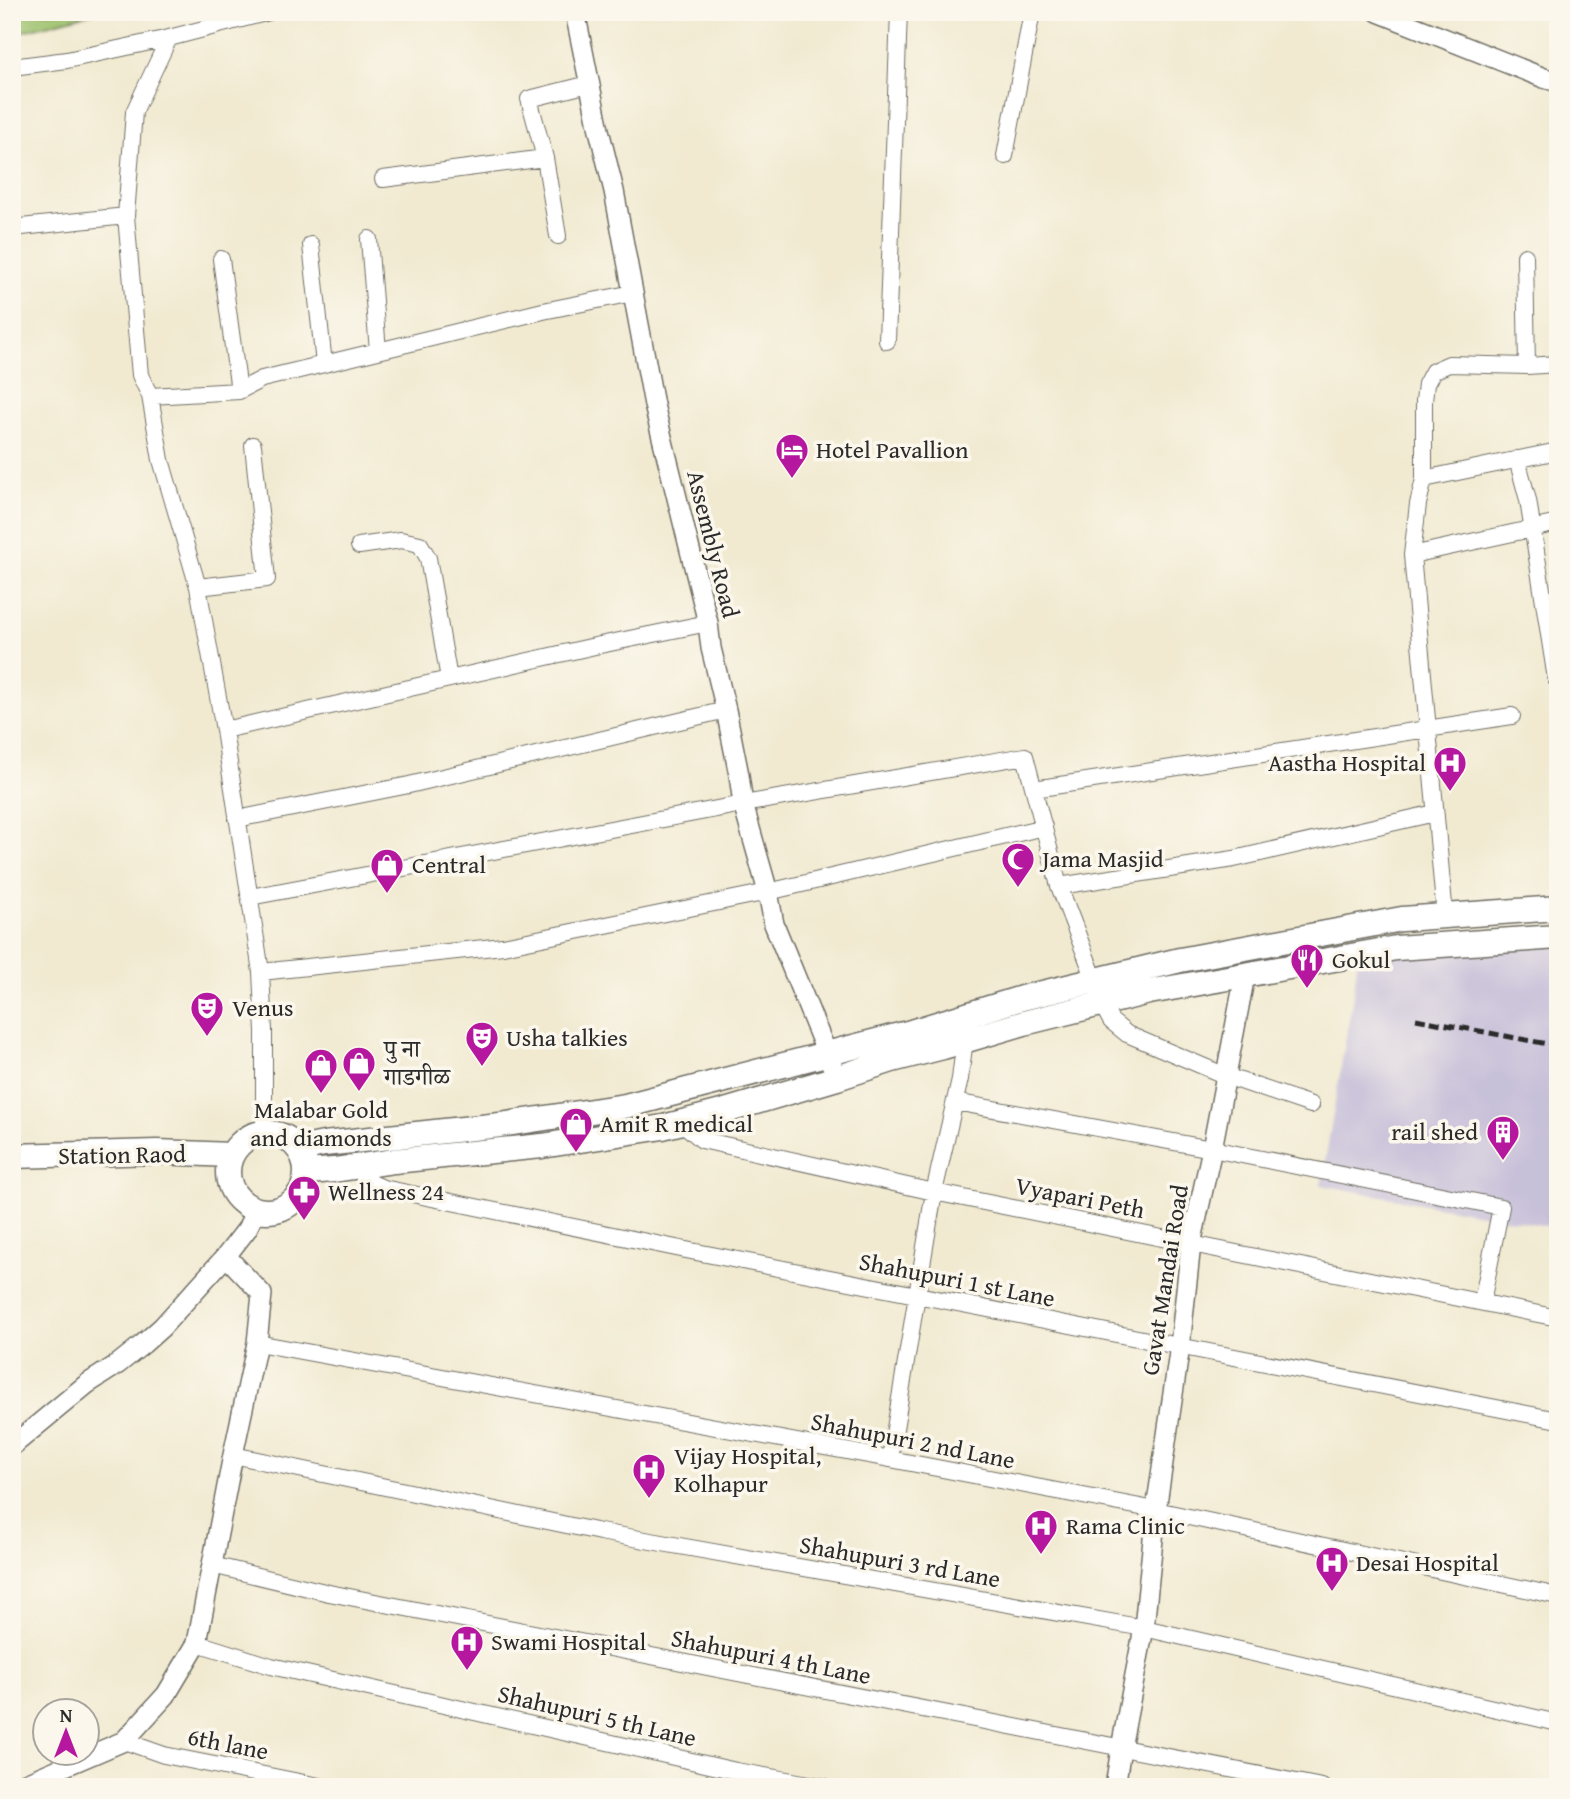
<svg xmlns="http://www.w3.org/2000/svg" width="1570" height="1799" font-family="'Gentium Book Plus','Noto Serif Devanagari',serif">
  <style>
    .industrial { fill: #c7c0d9 }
    .green { fill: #9bc06a; stroke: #63764a; stroke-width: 2 }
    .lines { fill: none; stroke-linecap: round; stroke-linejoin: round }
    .minor-casing { stroke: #706e65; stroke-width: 18 }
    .tertiary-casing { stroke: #706e65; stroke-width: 22 }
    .trunk-casing { stroke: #706e65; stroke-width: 27 }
    .minor { stroke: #fff; stroke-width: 16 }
    .tertiary { stroke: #fff; stroke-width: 19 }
    .trunk { stroke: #fff; stroke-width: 24 }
    .rail { stroke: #2b2b2b; stroke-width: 5; stroke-dasharray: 10 5; stroke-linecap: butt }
    .labels { text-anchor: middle; stroke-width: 7; stroke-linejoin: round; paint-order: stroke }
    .poi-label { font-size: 24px; fill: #2b2b2b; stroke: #fbf7ec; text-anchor: start }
    .street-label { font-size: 24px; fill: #2b2b2b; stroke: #fbf7ec }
  </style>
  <rect width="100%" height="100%" fill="#fbf7ec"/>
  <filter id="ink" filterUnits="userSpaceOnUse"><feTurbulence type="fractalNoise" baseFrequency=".0143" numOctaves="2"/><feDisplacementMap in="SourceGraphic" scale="14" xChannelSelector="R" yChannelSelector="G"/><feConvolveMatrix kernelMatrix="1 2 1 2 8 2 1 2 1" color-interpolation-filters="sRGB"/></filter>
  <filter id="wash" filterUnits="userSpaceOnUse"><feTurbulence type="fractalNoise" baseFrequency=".00686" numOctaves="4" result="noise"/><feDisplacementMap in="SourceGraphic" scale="28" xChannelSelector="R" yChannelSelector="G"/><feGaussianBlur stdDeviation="1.57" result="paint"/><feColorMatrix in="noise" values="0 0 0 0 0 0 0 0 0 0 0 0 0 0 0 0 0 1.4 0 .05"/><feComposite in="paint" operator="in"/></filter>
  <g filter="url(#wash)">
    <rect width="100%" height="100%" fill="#f1ead1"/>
    <path class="industrial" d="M1558 937V1228L1321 1185 1354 990 1358 955Z"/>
    <path class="green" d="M12 12H97L12 34Z"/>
  </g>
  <g filter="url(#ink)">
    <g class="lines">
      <defs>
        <path id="minor" d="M169 38 134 112 126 216 140 375 150 396 239 391 262 379 378 351 543 311 633 293
          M12 67 67 60 169 38 269 12
          M1005 156 1032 12
          M383 179 545 158
          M12 228 126 216
          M558 236 545 158 529 99 589 84
          M369 239 378 351
          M311 245 324 364
          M1525 256 1527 366
          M221 259 239 391
          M887 341 899 12
          M150 396 161 460 198 587
          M1517 459 1528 500 1556 679
          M1424 479 1558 451
          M359 546 401 540 420 544 428 558 449 679
          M1412 555 1558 523
          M224 730 198 587 267 579 253 445
          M1034 789 1512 716
          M237 819 409 785 726 710
          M1059 886 1234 859 1435 813
          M250 897 743 804 1025 756 1059 886 1095 980 1102 1004 1111 1021 1127 1034 1226 1076 1311 1105
          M1445 916 1412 555 1418 504 1424 479V401L1426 384 1433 371 1449 364 1527 366 1558 364
          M261 972 503 946 768 892 1044 827
          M955 1102 1212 1149 1501 1207 1482 1302
          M682 1123 702 1140 934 1192 1558 1318
          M264 1133V1031L261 972 224 730 595 646 708 623
          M359 1165 365 1180 383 1188 686 1250 1558 1420
          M257 1343 890 1459 1156 1510 1558 1596
          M233 1455 600 1532 1144 1628 1558 1723
          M890 1459 934 1192 960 1079 965 1039
          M212 1565 329 1593 1322 1787
          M197 1643 271 1666 736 1771 826 1787
          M124 1741 164 1755 324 1787"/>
        <path id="tertiary" d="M575 12 599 130 614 191 654 405 708 623 711 648 726 710 739 775 743 804 768 892 774 924 837 1078
          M1378 12 1544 78 1558 82
          M12 1446 87 1384 118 1364 143 1344 162 1327 226 1256 247 1229 256 1210
          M16 1787 124 1741 166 1695 197 1643 233 1455 257 1343 262 1294 226 1256
          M1115 1787 1121 1748 1144 1628 1156 1510 1180 1346 1191 1244 1212 1149 1245 975"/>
        <path id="trunk" d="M228 1172a39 39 0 1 1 78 0a39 39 0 1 1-78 0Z
          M300 1149 324 1144 500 1125 625 1106 911 1032 1022 998 1180 960 1402 919 1558 908
          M12 1156 157 1152 231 1155
          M307 1172 334 1170 394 1161 542 1146 663 1127 725 1111 837 1078 892 1060 943 1047 1024 1023 1149 992 1396 948 1558 937"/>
      </defs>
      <use href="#minor" class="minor-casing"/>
      <use href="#tertiary" class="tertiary-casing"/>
      <use href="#trunk" class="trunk-casing"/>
      <use href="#minor" class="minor"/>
      <use href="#tertiary" class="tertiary"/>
      <use href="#trunk" class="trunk"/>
      <path class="rail" d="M1416 1019 1558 1046"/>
    </g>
  </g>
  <defs>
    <symbol id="hotel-pin" viewBox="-11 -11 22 30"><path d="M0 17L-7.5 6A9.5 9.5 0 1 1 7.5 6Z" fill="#b5179e" stroke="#fbf7ec"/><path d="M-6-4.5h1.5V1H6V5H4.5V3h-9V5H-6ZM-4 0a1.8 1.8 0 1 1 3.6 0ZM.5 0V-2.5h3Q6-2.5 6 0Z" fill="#fff"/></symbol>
    <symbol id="hospital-pin" viewBox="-11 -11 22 30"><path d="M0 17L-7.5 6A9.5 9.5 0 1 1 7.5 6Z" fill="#b5179e" stroke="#fbf7ec"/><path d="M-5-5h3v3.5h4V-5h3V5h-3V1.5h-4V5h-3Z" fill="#fff"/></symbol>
    <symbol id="mosque-pin" viewBox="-11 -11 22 30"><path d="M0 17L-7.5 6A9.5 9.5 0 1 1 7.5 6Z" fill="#b5179e" stroke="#fbf7ec"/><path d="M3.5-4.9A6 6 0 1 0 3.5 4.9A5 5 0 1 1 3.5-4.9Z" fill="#fff"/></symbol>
    <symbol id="shop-pin" viewBox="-11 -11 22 30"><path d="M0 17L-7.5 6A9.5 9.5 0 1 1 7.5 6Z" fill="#b5179e" stroke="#fbf7ec"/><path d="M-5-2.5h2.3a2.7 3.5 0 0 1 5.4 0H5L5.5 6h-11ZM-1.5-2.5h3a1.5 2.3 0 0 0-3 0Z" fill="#fff"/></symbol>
    <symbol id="restaurant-pin" viewBox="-11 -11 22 30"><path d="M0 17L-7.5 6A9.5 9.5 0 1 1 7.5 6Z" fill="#b5179e" stroke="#fbf7ec"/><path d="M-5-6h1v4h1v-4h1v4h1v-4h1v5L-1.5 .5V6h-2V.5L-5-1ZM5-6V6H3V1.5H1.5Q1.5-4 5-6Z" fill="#fff"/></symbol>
    <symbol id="theatre-pin" viewBox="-11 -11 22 30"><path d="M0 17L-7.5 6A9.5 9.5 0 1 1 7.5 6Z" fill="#b5179e" stroke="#fbf7ec"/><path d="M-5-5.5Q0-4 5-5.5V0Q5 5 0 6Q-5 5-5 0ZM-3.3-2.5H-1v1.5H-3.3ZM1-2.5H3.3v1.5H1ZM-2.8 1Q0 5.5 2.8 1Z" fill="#fff"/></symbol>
    <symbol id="building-pin" viewBox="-11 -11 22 30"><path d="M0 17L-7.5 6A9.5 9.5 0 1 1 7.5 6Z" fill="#b5179e" stroke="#fbf7ec"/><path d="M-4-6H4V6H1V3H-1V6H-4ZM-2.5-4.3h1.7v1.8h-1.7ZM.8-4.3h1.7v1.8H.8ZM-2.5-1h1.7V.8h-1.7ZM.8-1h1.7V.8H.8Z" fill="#fff"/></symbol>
    <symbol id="pharmacy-pin" viewBox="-11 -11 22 30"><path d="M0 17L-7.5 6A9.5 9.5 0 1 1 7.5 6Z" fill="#b5179e" stroke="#fbf7ec"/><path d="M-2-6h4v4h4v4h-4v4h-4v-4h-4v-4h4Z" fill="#fff"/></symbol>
  </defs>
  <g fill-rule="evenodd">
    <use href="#hotel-pin" x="773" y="431" width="38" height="52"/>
    <use href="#hospital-pin" x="1431" y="744" width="38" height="52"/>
    <use href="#mosque-pin" x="999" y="840" width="38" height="52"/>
    <use href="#shop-pin" x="368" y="846" width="38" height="52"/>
    <use href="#restaurant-pin" x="1288" y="941" width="38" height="52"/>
    <use href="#theatre-pin" x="188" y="989" width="38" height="52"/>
    <use href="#theatre-pin" x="463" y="1019" width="38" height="52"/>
    <use href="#shop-pin" x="340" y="1044" width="38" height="52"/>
    <use href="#shop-pin" x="302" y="1046" width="38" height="52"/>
    <use href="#shop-pin" x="557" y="1105" width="38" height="52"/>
    <use href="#building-pin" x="1484" y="1113" width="38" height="52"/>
    <use href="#pharmacy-pin" x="285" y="1173" width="38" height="52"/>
    <use href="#hospital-pin" x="630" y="1451" width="38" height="52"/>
    <use href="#hospital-pin" x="1022" y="1507" width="38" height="52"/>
    <use href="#hospital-pin" x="1313" y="1544" width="38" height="52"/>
    <use href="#hospital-pin" x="448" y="1623" width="38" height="52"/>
  </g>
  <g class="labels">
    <g class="poi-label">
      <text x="816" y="458">Hotel Pavallion</text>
      <text x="1426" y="771" text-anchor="end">Aastha Hospital</text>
      <text x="1042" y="867">Jama Masjid</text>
      <text x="412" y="873">Central</text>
      <text x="1332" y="968">Gokul</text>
      <text x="232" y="1016">Venus</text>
      <text x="506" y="1046">Usha talkies</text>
      <text x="384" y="1057">पु ना<tspan x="384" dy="28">गाडगीळ</tspan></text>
      <text x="321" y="1118" text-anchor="middle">Malabar Gold<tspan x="321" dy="28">and diamonds</tspan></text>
      <text x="600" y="1132">Amit R medical</text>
      <text x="1478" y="1140" text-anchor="end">rail shed</text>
      <text x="328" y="1200">Wellness 24</text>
      <text x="674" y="1464">Vijay Hospital,<tspan x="674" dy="28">Kolhapur</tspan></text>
      <text x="1066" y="1534">Rama Clinic</text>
      <text x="1356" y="1571">Desai Hospital</text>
      <text x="491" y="1650">Swami Hospital</text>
    </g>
    <g class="street-label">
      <text transform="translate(713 544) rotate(76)" y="8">Assembly Road</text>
      <text transform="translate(122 1155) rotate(-1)" y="8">Station Raod</text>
      <text transform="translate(1080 1198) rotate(11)" y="8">Vyapari Peth</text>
      <text transform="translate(957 1280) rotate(11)" y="8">Shahupuri 1 st Lane</text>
      <text transform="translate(1165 1280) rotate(-81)" y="8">Gavat Mandai Road</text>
      <text transform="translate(913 1441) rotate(11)" y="8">Shahupuri 2 nd Lane</text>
      <text transform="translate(900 1562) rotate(10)" y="8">Shahupuri 3 rd Lane</text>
      <text transform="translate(771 1657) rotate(11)" y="8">Shahupuri 4 th Lane</text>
      <text transform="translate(597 1716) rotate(13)" y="8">Shahupuri 5 th Lane</text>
      <text transform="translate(228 1744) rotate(11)" y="8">6th lane</text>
    </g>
  </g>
  <rect width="1570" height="1799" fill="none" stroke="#fbf7ec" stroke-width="42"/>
  <g transform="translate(66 1732)"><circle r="33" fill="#fbf7ec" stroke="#a8a59f" stroke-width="2"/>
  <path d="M0-5L12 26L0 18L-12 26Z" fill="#b5179e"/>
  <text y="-10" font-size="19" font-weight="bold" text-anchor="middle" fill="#2b2b2b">N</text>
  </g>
</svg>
